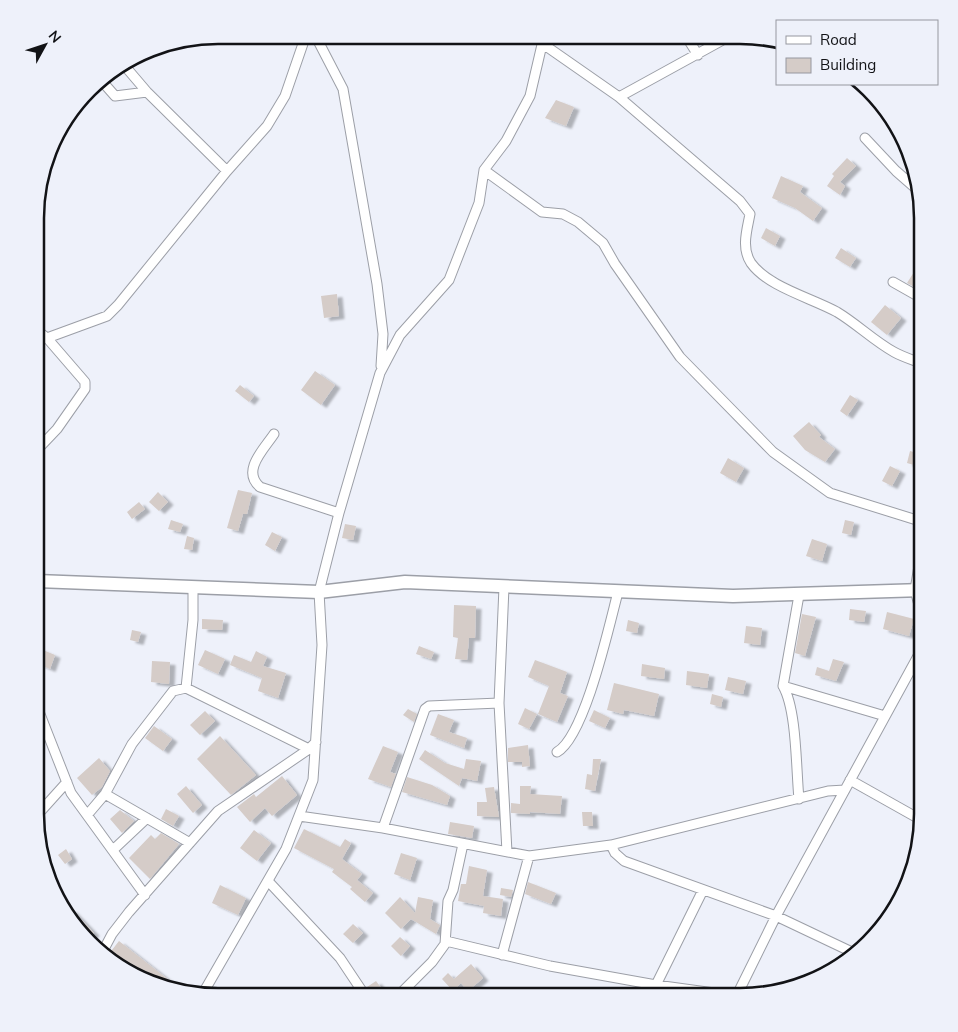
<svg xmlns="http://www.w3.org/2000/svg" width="958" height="1032" font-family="Mulish,sans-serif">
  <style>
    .building { fill: #d5ccc8; filter: url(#shadow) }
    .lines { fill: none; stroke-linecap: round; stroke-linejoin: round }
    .street-casing { stroke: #9c9fa7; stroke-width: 11 }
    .secondary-casing { stroke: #9c9fa7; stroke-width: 15 }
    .street { stroke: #fff; stroke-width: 9 }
    .secondary { stroke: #fff; stroke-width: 12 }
    .rim { fill: none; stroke: #121316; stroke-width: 2.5 }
  </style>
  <defs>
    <filter id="shadow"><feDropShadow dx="5.5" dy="3" stdDeviation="1" flood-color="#0004"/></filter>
  </defs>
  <rect width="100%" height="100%" fill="#eef1fa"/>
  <path class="building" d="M556 100 574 107 566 126 545 118Z
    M847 158 856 166 840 182 845 186 840 195 827 186 834 176 832 174Z
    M781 176 803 186 800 192 822 208 813 221 795 208 772 198Z
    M766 228 780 236 775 246 761 238Z
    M841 248 856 258 850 267 835 258Z
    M914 272 923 277V292L907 283Z
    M337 294 339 316 324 318 321 296Z
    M885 305 901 318 887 335 871 322Z
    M315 371 335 385 321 405 301 390Z
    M240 385 254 396 249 402 235 391Z
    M850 395 858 400 847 416 840 411Z
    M809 422 821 435 819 437 835 449 825 462 805 450 793 436Z
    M910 451 921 454 917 466 907 463Z
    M728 458 744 468 736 482 720 473Z
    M890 466 900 471 892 486 882 481Z
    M238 490 252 493 247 514H243L238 531 227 528Z
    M158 492 168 502 159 511 149 502Z
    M139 502 145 509 132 519 127 512Z
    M171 520 183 524 180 532 168 529Z
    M845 520 854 522 851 535 842 533Z
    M345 524 356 526 353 540 342 538Z
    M272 532 282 537 275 551 265 545Z
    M187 536 194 538 192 550 184 549Z
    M812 539 827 544 822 561 806 556Z
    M454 605 476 606 475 638H469L467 660 455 659 458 638 453 637Z
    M850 609 866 611 864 622 849 620Z
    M887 612 914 619 909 636 883 629Z
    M802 614 816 617 805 656 795 653Z
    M202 619 223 620 222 630 202 629Z
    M628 620 639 623 637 633 626 631Z
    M746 626 762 628 760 645 744 643Z
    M132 630 141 632 138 642 130 640Z
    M419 646 434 652 431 659 416 654Z
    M38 648 55 655 50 669 36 663Z
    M205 650 225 659 218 674 198 665Z
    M256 651 267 657 263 666 286 673 278 698 258 691 262 678 230 665 234 655 251 662Z
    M833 659 844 662 836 681 815 675 817 667 829 671Z
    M535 660 567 672 560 693 568 696 557 722 538 714 549 686 528 677Z
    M152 661 170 662 169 684 151 682Z
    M642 664 665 668 664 679 641 676Z
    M687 671 709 674 707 688 686 685Z
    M728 677 746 681 743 694 725 690Z
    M614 683 659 694 654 716 624 710 623 714 607 710Z
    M712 694 723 697 721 707 710 704Z
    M525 708 537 714 529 729 518 724Z
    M408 709 417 714 414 722 403 715Z
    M594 710 610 718 605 728 589 721Z
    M205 711 215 721 200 735 190 725Z
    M438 714 454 720 449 732 467 738 464 748 430 735Z
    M154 726 172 739 163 751 145 738Z
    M220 736 256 775 231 795 197 759Z
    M528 745 530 766 522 767V762H508V748Z
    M383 746 398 752 390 772 396 774 391 787 368 779Z
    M425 750 445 763 464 769 466 759 481 761 477 781 462 778 459 786 419 759Z
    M99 758 110 771 102 787 92 795 77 778Z
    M593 759H601L595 791 585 789 587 774 592 775Z
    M282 776 297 795 272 816 265 808 250 822 237 807 254 794 256 797Z
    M407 777 432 785 450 796 447 805 402 792Z
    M186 786 202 805 193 813 177 794Z
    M520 786H531L530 794 562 796 560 814 530 812V814L511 813V803L520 804Z
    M494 787 499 817 477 816V802H487L485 788Z
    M166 809 179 816 173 826 161 819Z
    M120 810 134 821 122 833 110 819Z
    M582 812H592L593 826H583Z
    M450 822 474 826 472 838 448 834Z
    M304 829 340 847 345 839 351 843 342 859 362 874 357 880 373 893 365 902 350 889 352 887 332 872 334 869 294 848Z
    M254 830 271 843 257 861 240 848Z
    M161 833 179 844 150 879 129 858 151 835 155 839Z
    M66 849 72 859 65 864 58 855Z
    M401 853 417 858 410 880 394 874Z
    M469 866 487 870 483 896 503 899 501 916 483 913 484 906 458 901 461 884H466Z
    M528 882 556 893 551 904 525 894Z
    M220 885 246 898 238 915 212 903Z
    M501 888 513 890 511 897 500 895Z
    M400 897 415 913 418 897 433 900 430 919 440 925 436 934 411 919 401 929 385 913Z
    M71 909 94 933 89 938 66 916Z
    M353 924 363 933 353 943 343 934Z
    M400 937 410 946 401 956 391 946Z
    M119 941 179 988 127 973 108 955Z
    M471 964 483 978 468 991 461 983 453 991 442 979 448 973 454 979Z
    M376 981 382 989 372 996 367 987Z"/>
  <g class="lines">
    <defs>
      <path id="street" d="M315 35 343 89 377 284 383 334 381 366
        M686 36 698 55
        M543 44 619 97 740 201 750 214C747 230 741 248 751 263 768 287 812 298 837 312 857 324 874 341 894 352 903 357 913 360 923 364
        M124 65 147 92 227 171
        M100 79 115 96 147 92
        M619 97 730 36
        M865 138 896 171 920 192
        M484 170 542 212 563 214 578 222 603 243 615 264 680 357 773 452 830 493 923 522
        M893 282 923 299
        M47 338 107 316 118 305 227 171 267 126 285 96 306 35
        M274 434C264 449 241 471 260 487L339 513
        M37 450 57 429 85 389V382L47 338 38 331
        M923 542 915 590 923 620
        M504 587 499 703 507 852
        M783 686 885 716
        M186 688 193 620V588
        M36 704 71 793 145 895
        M557 752C585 736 609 626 618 592
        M850 780 923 821
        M105 794 190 843
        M799 799C796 770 797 710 783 686L799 595
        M88 814 105 794 132 744 173 691 186 688 309 749
        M299 816 383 828 529 856 611 845 828 791 845 790
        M383 828 425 709 429 706 499 703
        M36 830 40 812 67 782
        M611 845 615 853 624 861 776 916 854 953
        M113 850 147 818
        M268 881 340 958 366 997
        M446 941 550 966 656 985 736 996
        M103 951 112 934 129 912 218 811 309 749 316 742
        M502 955 529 856
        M656 985 703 890
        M202 995 286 849 313 780 322 645 319 592 339 513 380 373 400 335 449 280 479 203 484 170 506 141 530 96 544 36
        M397 997 432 962 445 944 448 901 453 890 463 844
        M736 997 776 916 923 647"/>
      <path id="secondary" d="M37 581 319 592 405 582 733 596 923 590"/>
    </defs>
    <use href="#street" class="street-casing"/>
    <use href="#secondary" class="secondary-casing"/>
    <use href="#street" class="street"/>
    <use href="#secondary" class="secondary"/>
  </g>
  <path d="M0 0H958V1032H0ZM218 44H740A174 174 0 0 1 914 218V814A174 174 0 0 1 740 988H218A174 174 0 0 1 44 814V218A174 174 0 0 1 218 44Z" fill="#eef1fa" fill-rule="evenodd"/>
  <path class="rim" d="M218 44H740A174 174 0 0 1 914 218V814A174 174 0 0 1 740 988H218A174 174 0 0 1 44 814V218A174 174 0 0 1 218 44Z"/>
  <rect x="776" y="20" width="162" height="65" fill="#eef1fa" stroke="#96989f"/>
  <rect x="786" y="36" width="25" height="8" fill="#ffffff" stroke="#96989f"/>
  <text x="820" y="45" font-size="15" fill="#121316">Road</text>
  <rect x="786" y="58" width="25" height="15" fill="#d5ccc8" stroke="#96989f"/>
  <text x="820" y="70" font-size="15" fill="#121316">Building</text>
  <g transform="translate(45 45) rotate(50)" stroke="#eef1fa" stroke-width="4" paint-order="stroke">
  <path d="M0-4L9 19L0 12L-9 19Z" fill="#121316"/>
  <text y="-8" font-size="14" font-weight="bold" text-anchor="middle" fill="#121316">N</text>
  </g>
</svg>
